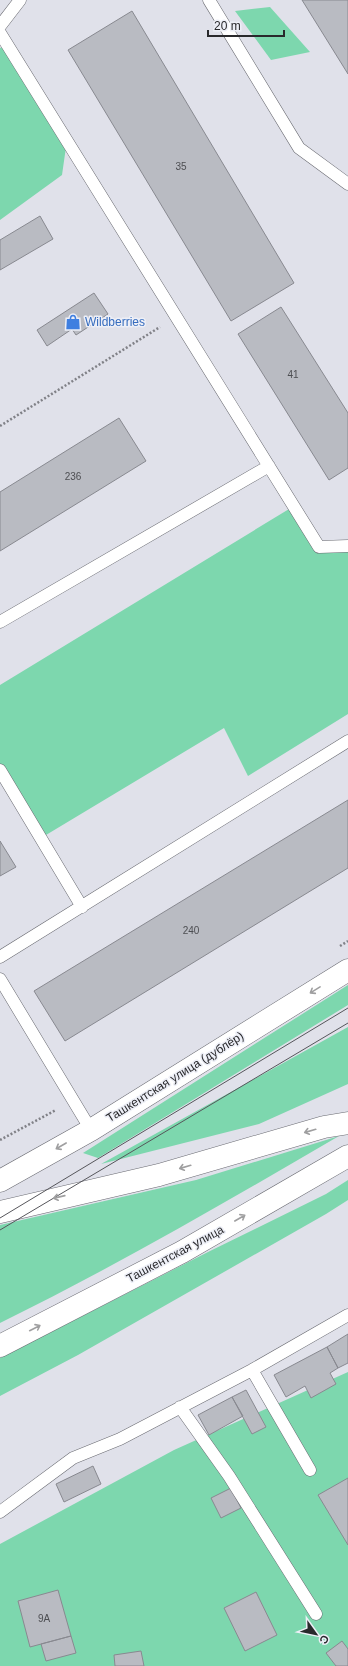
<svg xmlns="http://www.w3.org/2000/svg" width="348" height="1666" font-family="Helvetica,sans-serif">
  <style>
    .green { fill: #7dd7ae }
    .building { fill: #b9bbc2; stroke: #888990 }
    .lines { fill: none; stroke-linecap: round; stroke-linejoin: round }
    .service-casing { stroke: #6a6b72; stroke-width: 13 }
    .minor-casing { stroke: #6a6b72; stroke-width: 23 }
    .secondary-casing { stroke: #6a6b72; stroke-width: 23 }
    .path { stroke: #808187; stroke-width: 2.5; stroke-dasharray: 2 2; stroke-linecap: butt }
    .service { stroke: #fff; stroke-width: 12 }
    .minor { stroke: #fff; stroke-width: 22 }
    .secondary { stroke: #fff; stroke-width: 22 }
    .tram { stroke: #56565b; stroke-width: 1 }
    .oneway { stroke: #9f9fa0 }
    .labels { text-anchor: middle; stroke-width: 3; stroke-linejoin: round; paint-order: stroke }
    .number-label { font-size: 10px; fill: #4d4e52 }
    .shop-label { font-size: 12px; fill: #366cbe; stroke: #edeff7; text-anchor: start }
    .street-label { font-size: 12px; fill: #29292c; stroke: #edeff7 }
  </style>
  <rect width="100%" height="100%" fill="#e0e1ea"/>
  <path class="green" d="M270 7 310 52 271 60 235 11Z
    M8 45 67 140 62 175 0 220V48Z
    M294 506 319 547 348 546V714L248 776 224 728 41 838 0 770V685Z
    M348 985V1005L98 1158 83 1153Z
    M348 1027V1084L259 1124 101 1164Z
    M339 1136C228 1201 116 1266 0 1323V1225L196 1180Z
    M348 1180V1200L326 1214 78 1355 0 1396V1358L210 1251 326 1194Z
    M348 1372V1666H0V1544L174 1450Z"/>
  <path class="building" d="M302 0H348V74Z
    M132 11 294 283 231 321 68 50Z
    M40 216 53 239 0 270V240Z
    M94 293 108 314 76 335 72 329 47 346 37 330Z
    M281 307 348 413V468L329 480 238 334Z
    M119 418 146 461 0 551V492Z
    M348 800V868L65 1041 34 991Z
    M0 841 16 867 0 876Z
    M348 1334V1363L338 1368 327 1347Z
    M327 1347 338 1368 330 1373 336 1384 311 1398 305 1386 286 1397 274 1375Z
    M246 1390 266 1427 252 1434 232 1397Z
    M232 1397 243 1416 209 1435 198 1415Z
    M93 1466 101 1484 64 1502 56 1484Z
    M348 1478V1545L318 1495Z
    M231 1488 241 1508 221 1518 211 1498Z
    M58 1590 71 1636 30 1647 18 1601Z
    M256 1592 277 1635 245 1651 224 1608Z
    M71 1636 76 1653 46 1661 41 1644Z
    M342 1641 348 1649V1666H336L326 1653Z
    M141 1651 144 1666H115L114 1655Z"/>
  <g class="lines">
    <defs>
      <path id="service" d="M209 0 299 148 348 184
        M0 26 20 0
        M0 33 319 547 348 546
        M0 622 269 466
        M0 770 82 907
        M0 957 348 741
        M0 979 91 1130
        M252 1370 310 1470
        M180 1407 229 1476 316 1614
        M0 1512 73 1458 120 1439 252 1370 348 1315"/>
      <path id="minor" d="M0 1181 91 1130 348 970"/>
      <path id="secondary" d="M0 1212 159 1175 324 1127 348 1123
        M0 1346 182 1252 348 1156"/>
    </defs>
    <use href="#service" class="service-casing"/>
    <use href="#minor" class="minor-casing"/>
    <use href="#secondary" class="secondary-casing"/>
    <path class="path" d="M0 426 160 327
      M340 946 348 941
      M0 1140 56 1110"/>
    <use href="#service" class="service"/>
    <use href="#minor" class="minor"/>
    <use href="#secondary" class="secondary"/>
    <path class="tram" d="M0 1218 348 1008
      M0 1230 348 1023"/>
  </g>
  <defs><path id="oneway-shaft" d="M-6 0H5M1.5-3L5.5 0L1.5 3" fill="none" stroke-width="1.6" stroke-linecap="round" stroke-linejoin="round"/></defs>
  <g class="oneway">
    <use href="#oneway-shaft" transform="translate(315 990) rotate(148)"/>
    <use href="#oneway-shaft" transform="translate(310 1131) rotate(164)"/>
    <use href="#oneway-shaft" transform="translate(61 1146) rotate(150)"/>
    <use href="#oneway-shaft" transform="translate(185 1167) rotate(164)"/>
    <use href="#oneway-shaft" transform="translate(59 1197) rotate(167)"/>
    <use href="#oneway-shaft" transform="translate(240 1218) rotate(-30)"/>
    <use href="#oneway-shaft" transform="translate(35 1328) rotate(-27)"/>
  </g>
  <defs>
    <symbol id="shop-bare" viewBox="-9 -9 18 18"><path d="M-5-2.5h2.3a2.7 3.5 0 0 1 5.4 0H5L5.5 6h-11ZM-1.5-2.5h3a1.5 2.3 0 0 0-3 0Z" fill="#3f7fe0" stroke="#edeff7" stroke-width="2.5" paint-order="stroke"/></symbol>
  </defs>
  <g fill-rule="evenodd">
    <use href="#shop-bare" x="62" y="311" width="22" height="22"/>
  </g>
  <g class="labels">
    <g class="number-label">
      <text x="181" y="170">35</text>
      <text x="293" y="378">41</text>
      <text x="73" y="480">236</text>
      <text x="191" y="934">240</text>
      <text x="44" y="1622">9А</text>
    </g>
    <g class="shop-label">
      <text x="85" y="326">Wildberries</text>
    </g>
    <g class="street-label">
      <text transform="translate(175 1077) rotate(-32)" y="4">Ташкентская улица (дублёр)</text>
      <text transform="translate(175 1254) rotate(-28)" y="4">Ташкентская улица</text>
    </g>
  </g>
  <g transform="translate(316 1634) rotate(123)" stroke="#edeff7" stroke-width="3" paint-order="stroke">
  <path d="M0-3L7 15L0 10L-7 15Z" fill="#29292c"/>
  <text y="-6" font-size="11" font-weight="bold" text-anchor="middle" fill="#29292c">С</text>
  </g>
  <path d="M208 30v6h76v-6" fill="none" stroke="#29292c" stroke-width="2"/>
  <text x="214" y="30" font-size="12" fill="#29292c" stroke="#edeff7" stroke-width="3" paint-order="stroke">20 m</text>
</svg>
